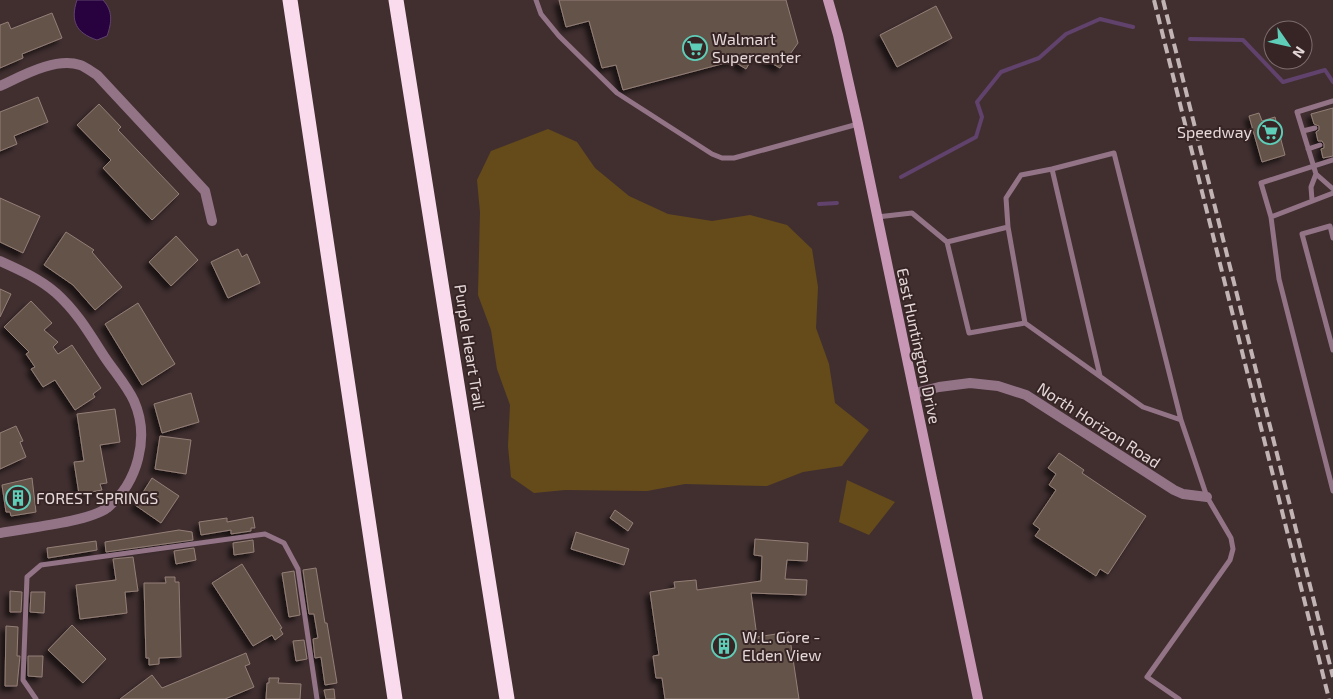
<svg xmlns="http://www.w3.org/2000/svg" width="1333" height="699" font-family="'Exo 2',sans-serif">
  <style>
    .green { fill: #654b1a }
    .water { fill: #27023e; stroke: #60426c }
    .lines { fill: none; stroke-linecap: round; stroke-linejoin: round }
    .stream { stroke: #60426c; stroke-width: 4 }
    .building { fill: #64524a; stroke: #937f76; filter: url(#shadow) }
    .lane { stroke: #937487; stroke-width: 5 }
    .street { stroke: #937487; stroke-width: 10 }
    .secondary { stroke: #c897b6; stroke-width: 10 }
    .highway { stroke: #fadbee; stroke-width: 15 }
    .rail { stroke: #c2b4b5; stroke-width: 4; stroke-dasharray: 10 5; stroke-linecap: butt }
    .labels { text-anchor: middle; stroke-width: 4; stroke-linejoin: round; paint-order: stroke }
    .poi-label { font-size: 16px; fill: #e5d8d9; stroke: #372526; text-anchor: start }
    .street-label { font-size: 16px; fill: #e5d8d9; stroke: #372526 }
  </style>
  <defs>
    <filter id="shadow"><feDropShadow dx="-4.5" dy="4.5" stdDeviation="2.5" flood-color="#0009"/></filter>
  </defs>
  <rect width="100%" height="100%" fill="#412f30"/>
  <path class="green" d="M548 129 577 142 595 168 629 196 668 214 712 221 750 215 787 225 812 249 818 287 816 328 829 364 835 403 869 430 842 466 803 472 767 486 685 484 647 491 565 490 534 493 511 477 508 446 510 405 497 369 491 330 478 295 480 212 477 180 491 151Z
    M847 480 895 502 869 535 839 522Z"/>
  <path class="water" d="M77 0H103C113 11 112 22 107 36L97 40C76 33 70 21 77 0Z"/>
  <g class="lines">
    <path class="stream" d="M1190 39 1243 40 1283 82 1325 70 1333 82
      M901 177 976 137 982 117 977 102 1001 72 1039 58 1066 34 1100 19 1133 27
      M819 204 837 203"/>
  </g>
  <path class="building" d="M559 0H786L798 43 780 68 755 54 746 69 733 61 623 90 616 65 602 68 589 21 566 27Z
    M936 6 952 38 897 67 880 35Z
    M52 13 62 38 22 54 23 58 0 68V25L8 22 11 29Z
    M38 97 48 122 14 136 17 144 0 151V112Z
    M99 104 121 127 118 130 179 194 152 220 103 168 111 160 77 125Z
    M1333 108V156L1323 158 1321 149 1324 148V144L1322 141H1318L1316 132 1319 130V126L1314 124 1311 114Z
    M1259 113 1262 121 1275 117 1285 155 1262 162 1249 116Z
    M0 198 40 216 23 253 0 242Z
    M66 232 94 250 92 252 122 287 95 310 73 285 44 265Z
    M176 236 198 260 171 286 149 262Z
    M238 249 242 257 247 254 260 283 228 298 211 262Z
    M0 289 11 294 0 317Z
    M31 301 52 323 44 330 58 342 53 347 58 354 72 345 101 388 93 394 95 397 75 410 55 380 43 387 31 369 35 367 26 354 29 352 4 327Z
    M138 303 175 364 142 385 105 324Z
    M191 393 199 422 162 433 154 404Z
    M115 409 120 442 100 445 107 483 100 484 102 490 79 494 74 462 84 461 77 414Z
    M16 426 23 441 20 442 26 457 0 469V433Z
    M160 436 191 440 186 474 155 469Z
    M1059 453 1084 470 1082 473 1146 516 1108 574 1100 569 1096 576 1035 536 1040 529 1033 524 1056 490 1049 485 1056 474 1048 468Z
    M32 478 36 512 11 516 10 512H6L2 485Z
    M152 478 179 496 161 523 135 505Z
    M615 510 633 523 628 531 610 518Z
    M253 517 255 528H251V531L231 534V530L201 535 199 522 227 518V522Z
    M179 530 192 532 193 540 106 552 105 542Z
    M576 532 629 549 624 565 571 549Z
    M755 539 808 543 807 561 787 560 785 579 807 580 806 595 751 593 757 637 789 632 799 699H665L662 678H656L653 656 659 655 650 592 675 588 674 582 696 580 697 590 761 581 762 556 754 555Z
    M253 540 254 552 234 555 233 543Z
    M96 541 97 550 48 558 47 548Z
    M194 548 196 560 176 564 174 551Z
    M133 557 138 591 125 592 127 613 80 619 76 585 116 580 113 559Z
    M242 564 282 628 280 629 283 634 275 640 272 635 253 646 212 583Z
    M316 568 325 623H327L337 683 325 685 321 657 315 658 313 639 318 638 314 614H309L303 570Z
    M294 571 300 615 289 617 282 573Z
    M165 577H175V582H179L181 657 159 658V664L149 665V658H146L144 583H166Z
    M10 591 22 592 21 612H10Z
    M31 592H45L44 613 30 612Z
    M72 625 106 659 83 683 48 650Z
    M6 626 18 627 17 656H20L17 686H5Z
    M304 640 307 659 296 661 293 641Z
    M246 653 250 664 245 666 254 687 225 699H120L152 675 162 688Z
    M28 656H43L42 677 28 676Z
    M269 678H279L278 683 301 684 300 699H266L267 683H269Z
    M334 689 335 699H326L324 690Z"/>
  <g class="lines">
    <path class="lane" d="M536 0 541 14 559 36 617 93 712 154 722 158H734L858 124
      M1333 101 1297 112 1316 174 1333 189
      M1303 131 1315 128
      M1308 149 1320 145
      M1052 169 1100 376
      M1333 193 1271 217 1279 279 1333 491
      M1312 200 1311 187 1316 174
      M877 217 912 213 947 242 1008 227
      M1271 217 1261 183 1333 160
      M1333 238 1330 226 1302 234 1333 350
      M947 242 969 333 1025 323
      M36 699 23 680 27 577 41 565 265 534 284 543 298 569 317 699
      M1179 699 1147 677 1230 560 1233 549 1231 538 1207 497 1181 420 1114 153 1052 169 1021 175 1006 198 1008 227 1025 323 1143 407 1181 420"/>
    <path class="street" d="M0 86C22 76 55 57 80 65 86 67 92 72 97 75L205 191 212 221
      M0 261C20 270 40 279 56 293 76 311 88 331 102 353 112 369 126 384 134 401 150 437 138 483 107 508 88 522 26 528 0 533
      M915 393 939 387 970 383 998 386 1026 395 1174 490 1183 494 1207 497"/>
    <path class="secondary" d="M828 0 838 35 858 124 978 699"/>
    <path class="highway" d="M290 0 395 699
      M396 0 507 699"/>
    <path class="rail" d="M1154 0 1329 699
      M1163 0 1333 677"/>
  </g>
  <defs>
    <symbol id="supermarket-ring" viewBox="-11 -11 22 22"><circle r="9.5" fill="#372526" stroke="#5eceb8" stroke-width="1.5"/><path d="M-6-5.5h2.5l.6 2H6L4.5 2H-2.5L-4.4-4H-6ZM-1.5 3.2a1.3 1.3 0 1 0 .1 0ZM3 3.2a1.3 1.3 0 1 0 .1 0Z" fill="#5eceb8"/></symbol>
    <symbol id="building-ring" viewBox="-11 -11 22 22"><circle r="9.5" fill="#372526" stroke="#5eceb8" stroke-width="1.5"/><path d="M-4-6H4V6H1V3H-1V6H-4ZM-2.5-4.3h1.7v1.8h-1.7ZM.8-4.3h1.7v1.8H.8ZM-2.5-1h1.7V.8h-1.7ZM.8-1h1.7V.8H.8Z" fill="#5eceb8"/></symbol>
  </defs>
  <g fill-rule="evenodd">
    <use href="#supermarket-ring" x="681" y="34" width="28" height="28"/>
    <use href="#supermarket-ring" x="1256" y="118" width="28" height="28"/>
    <use href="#building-ring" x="4" y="484" width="28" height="28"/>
    <use href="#building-ring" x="710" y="632" width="28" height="28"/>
  </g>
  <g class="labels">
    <g class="poi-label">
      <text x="712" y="45">Walmart<tspan x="712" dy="18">Supercenter</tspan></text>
      <text x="1252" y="138" text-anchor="end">Speedway</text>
      <text x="36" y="504">FOREST SPRINGS</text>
      <text x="742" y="643">W.L. Gore -<tspan x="742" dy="18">Elden View</tspan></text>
    </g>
    <g class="street-label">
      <text transform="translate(919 346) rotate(78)" y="6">East Huntington Drive</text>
      <text transform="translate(470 347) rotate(81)" y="6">Purple Heart Trail</text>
      <text transform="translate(1099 425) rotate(33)" y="6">North Horizon Road</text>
    </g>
  </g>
  <g transform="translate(1288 45) rotate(124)"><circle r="24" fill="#372526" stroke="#7d6d6e"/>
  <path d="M0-4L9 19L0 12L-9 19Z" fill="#5eceb8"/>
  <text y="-8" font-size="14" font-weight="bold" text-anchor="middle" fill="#e5d8d9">N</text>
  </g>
</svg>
